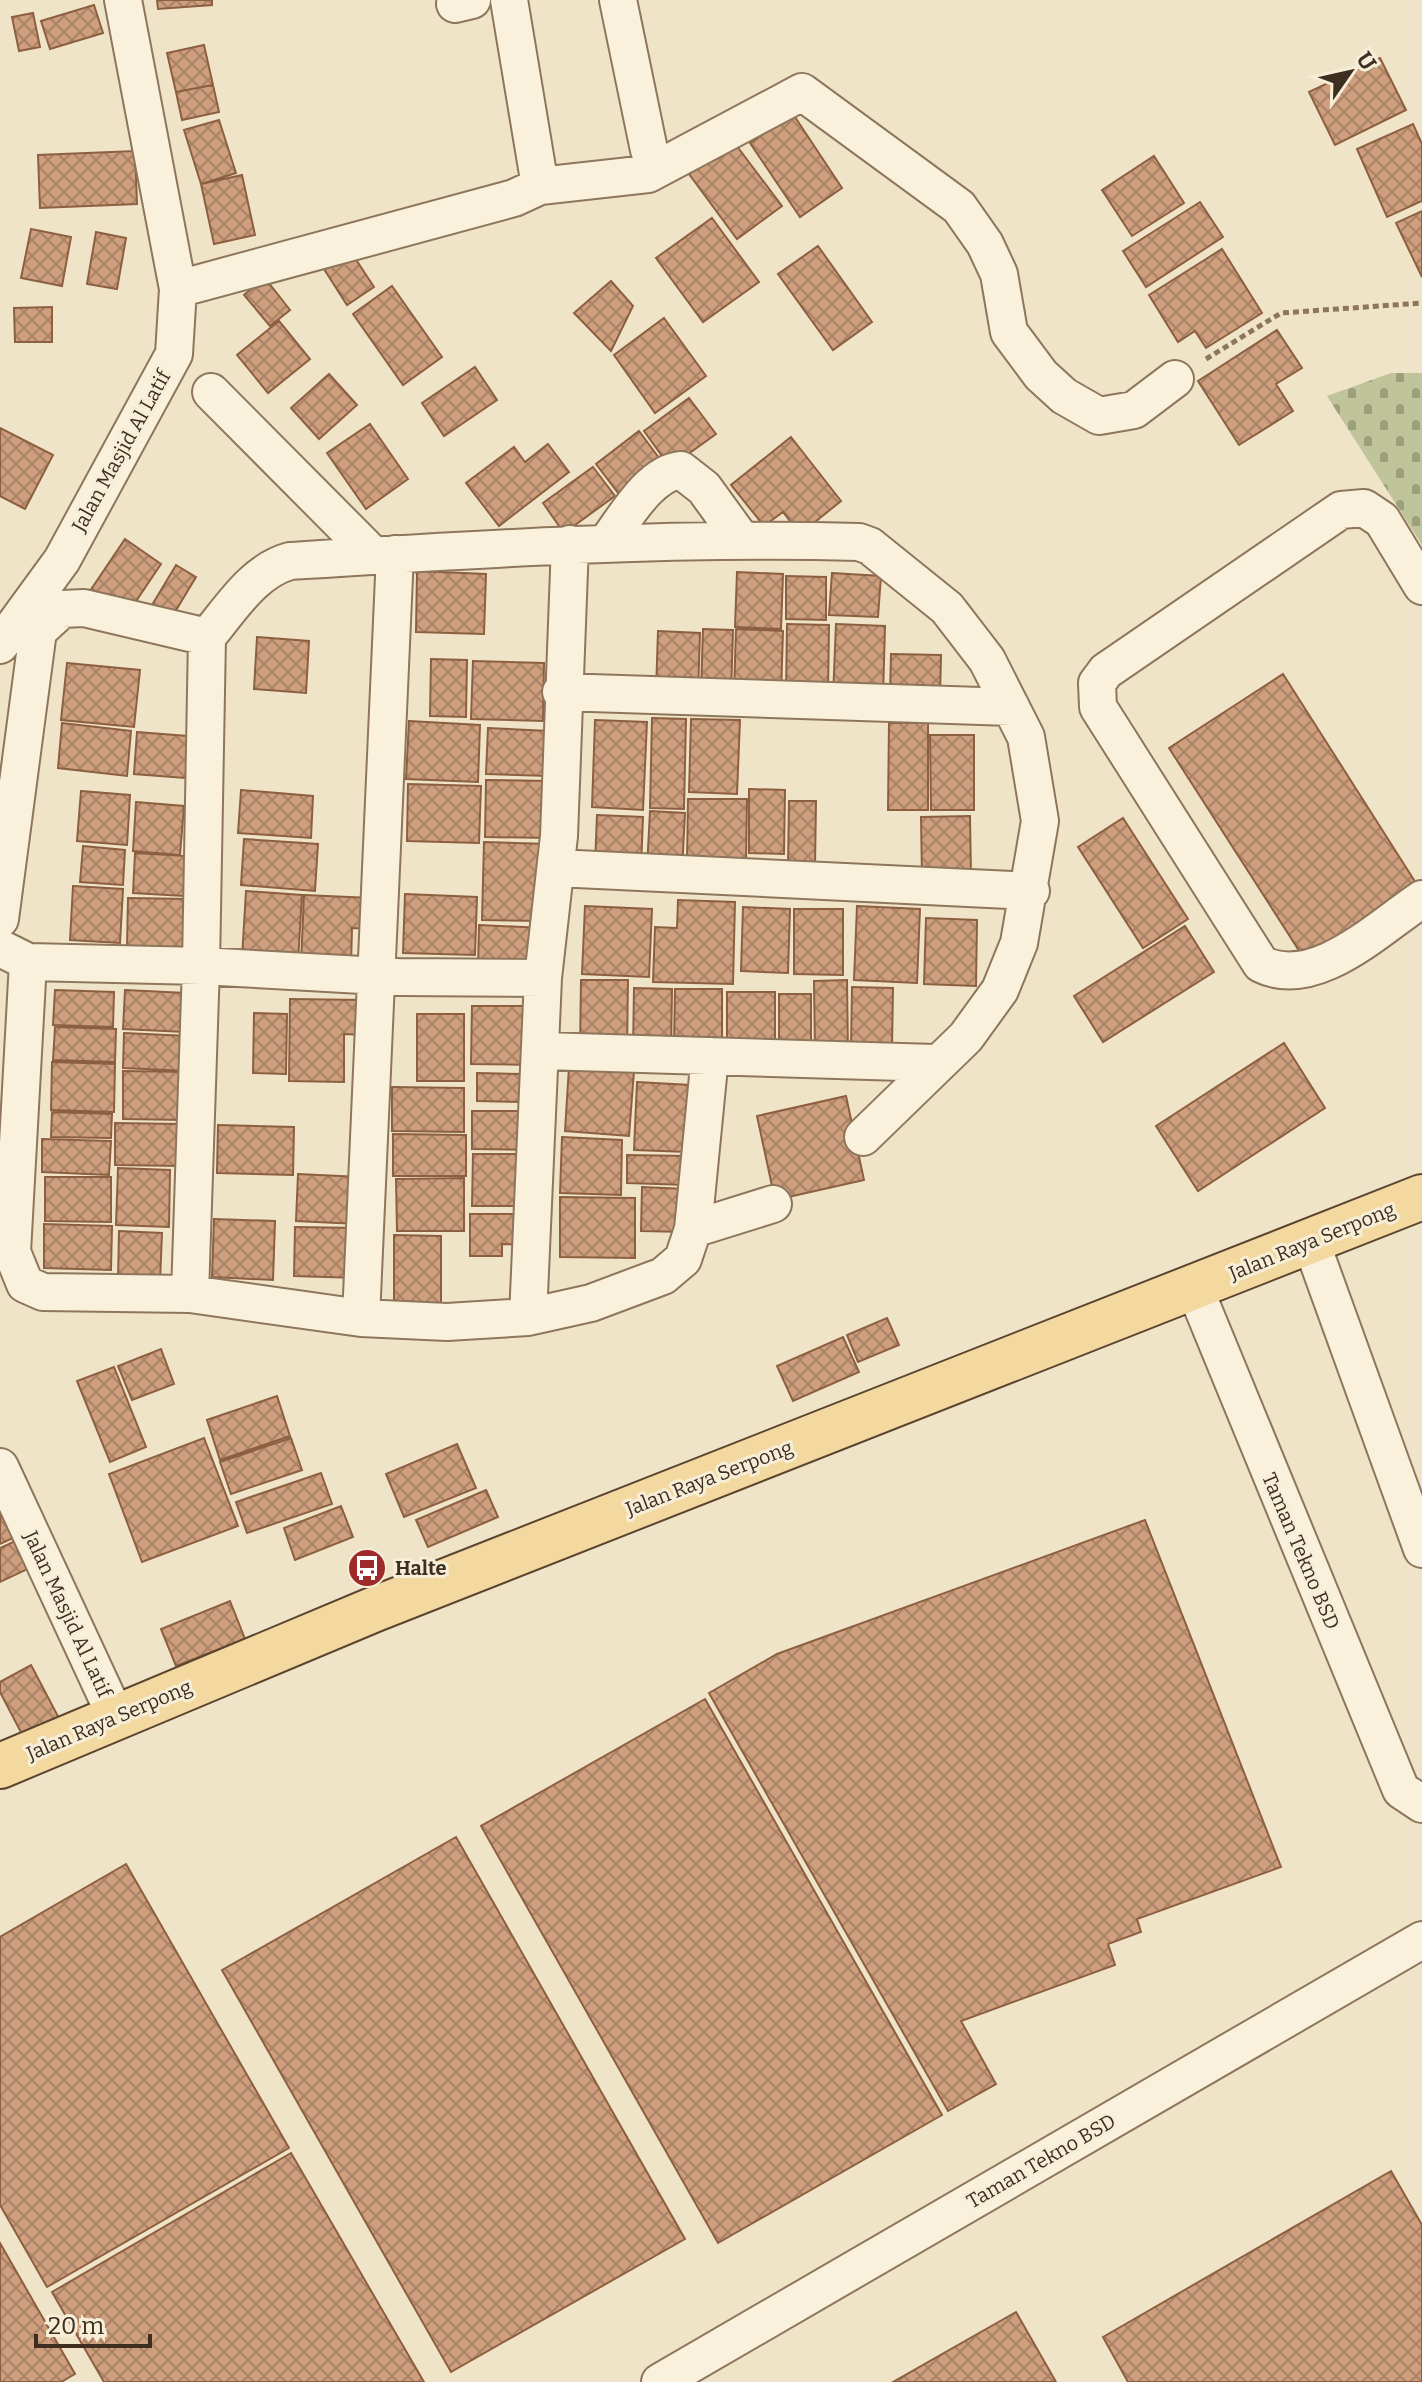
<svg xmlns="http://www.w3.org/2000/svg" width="1422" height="2382" font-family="Bitter,serif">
	<defs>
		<pattern id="cemetery-stones" width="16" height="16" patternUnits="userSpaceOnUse" patternTransform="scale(2)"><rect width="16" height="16" fill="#bfc49a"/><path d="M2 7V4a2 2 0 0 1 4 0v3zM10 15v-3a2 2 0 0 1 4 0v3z" fill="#9ca07d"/></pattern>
		<pattern id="building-cross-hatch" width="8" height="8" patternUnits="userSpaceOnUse" patternTransform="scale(2)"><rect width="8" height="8" fill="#cf9f7d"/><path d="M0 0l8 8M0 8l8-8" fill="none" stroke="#a98266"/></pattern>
	</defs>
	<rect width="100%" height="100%" fill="#f0e4c8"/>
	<path fill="url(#cemetery-stones)" d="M 1391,373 L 1422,373 L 1422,545 L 1327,396 Z"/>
	<path fill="url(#building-cross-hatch)" stroke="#8d5f41" stroke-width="2" d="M 157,0 L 212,0 L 212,5 L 158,9 Z
		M 94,5 L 103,33 L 50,49 L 41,21 Z
		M 33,13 L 40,47 L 19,51 L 12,17 Z
		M 204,45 L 213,85 L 176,92 L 167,53 Z
		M 1380,58 L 1406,110 L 1335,145 L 1309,92 Z
		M 213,85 L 219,112 L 182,120 L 176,92 Z
		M 793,114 L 842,188 L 800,217 L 750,143 Z
		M 219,120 L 236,173 L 201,184 L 184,130 Z
		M 1413,124 L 1422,144 L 1422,201 L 1387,217 L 1357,149 Z
		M 730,137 L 782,206 L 737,239 L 686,170 Z
		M 135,151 L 137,204 L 40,208 L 38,155 Z
		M 1154,156 L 1184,203 L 1132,236 L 1102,190 Z
		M 242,175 L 255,235 L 214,244 L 201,184 Z
		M 1200,202 L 1223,237 L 1146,287 L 1123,251 Z
		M 1422,211 L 1422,277 L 1396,223 Z
		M 712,218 L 759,282 L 703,322 L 656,258 Z
		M 31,229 L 71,237 L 62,286 L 21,278 Z
		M 96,232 L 126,238 L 117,289 L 87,284 Z
		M 818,246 L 872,322 L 833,350 L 778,274 Z
		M 1222,249 L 1262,313 L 1206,348 L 1195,331 L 1178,342 L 1149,295 Z
		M 351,252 L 374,287 L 347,305 L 324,269 Z
		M 265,278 L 290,310 L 270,326 L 244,295 Z
		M 611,281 L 633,306 L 611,351 L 574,313 Z
		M 392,286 L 442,357 L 403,385 L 353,314 Z
		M 52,307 L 52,342 L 15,342 L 14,308 Z
		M 664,318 L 706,376 L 655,413 L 614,355 Z
		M 279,321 L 310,359 L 268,393 L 237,355 Z
		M 1277,330 L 1302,368 L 1276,384 L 1293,411 L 1239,445 L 1198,381 Z
		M 475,367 L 497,400 L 444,436 L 422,403 Z
		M 329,374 L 357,405 L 319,439 L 291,408 Z
		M 689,398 L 716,434 L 670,467 L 644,431 Z
		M 370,424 L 408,479 L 366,509 L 327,453 Z
		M 0,428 L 53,455 L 25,509 L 0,496 Z
		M 639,431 L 668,470 L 625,502 L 596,464 Z
		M 791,437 L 841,501 L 800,534 L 783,512 L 764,526 L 731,485 Z
		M 548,444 L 569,472 L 499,526 L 466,483 L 514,447 L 525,462 Z
		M 593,467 L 615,496 L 564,533 L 543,503 Z
		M 125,539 L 161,564 L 126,616 L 90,591 Z
		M 176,565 L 196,577 L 169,622 L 149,610 Z
		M 417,571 L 486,574 L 484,634 L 416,632 Z
		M 737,572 L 783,574 L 781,629 L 735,627 Z
		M 832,573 L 881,576 L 878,617 L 829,615 Z
		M 786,576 L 826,577 L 826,620 L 786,619 Z
		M 787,624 L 829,625 L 828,694 L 786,693 Z
		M 836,624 L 885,626 L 883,698 L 833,697 Z
		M 703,629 L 733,630 L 731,694 L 701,693 Z
		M 736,629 L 783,631 L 781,695 L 734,693 Z
		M 658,631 L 700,633 L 698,693 L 656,691 Z
		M 257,637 L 309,641 L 306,693 L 254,689 Z
		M 891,654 L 941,655 L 940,696 L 890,695 Z
		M 431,659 L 467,660 L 466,717 L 430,716 Z
		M 473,661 L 544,663 L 543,721 L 471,719 Z
		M 67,663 L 140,670 L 134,727 L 61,720 Z
		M 1283,674 L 1421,891 L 1307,963 L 1169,748 Z
		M 652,718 L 686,719 L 684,809 L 650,808 Z
		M 691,719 L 740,720 L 737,794 L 689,792 Z
		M 595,720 L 647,722 L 643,810 L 592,807 Z
		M 409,721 L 480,725 L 478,782 L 406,779 Z
		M 62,723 L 131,731 L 127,776 L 58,768 Z
		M 889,723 L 928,723 L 928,810 L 888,810 Z
		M 488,728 L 549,731 L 548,776 L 486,774 Z
		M 137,732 L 200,737 L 198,779 L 134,774 Z
		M 930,735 L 974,735 L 974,810 L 931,810 Z
		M 486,780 L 550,781 L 550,838 L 485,837 Z
		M 408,784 L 481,786 L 479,843 L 407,841 Z
		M 749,789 L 785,790 L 784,854 L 749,853 Z
		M 241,790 L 313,796 L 311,838 L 238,833 Z
		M 81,791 L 130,795 L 127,845 L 77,841 Z
		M 688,799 L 747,799 L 746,864 L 687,863 Z
		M 789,801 L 816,801 L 815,865 L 788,865 Z
		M 136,802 L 184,806 L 180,855 L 133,851 Z
		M 650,811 L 685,813 L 682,871 L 647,869 Z
		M 597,815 L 643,817 L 641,867 L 595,864 Z
		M 970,816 L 971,876 L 922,877 L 921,817 Z
		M 1123,818 L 1188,919 L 1143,948 L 1078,847 Z
		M 244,839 L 318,844 L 315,891 L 241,885 Z
		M 484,842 L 547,844 L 545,921 L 482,920 Z
		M 83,846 L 125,850 L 123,885 L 80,882 Z
		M 135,853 L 185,856 L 184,896 L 133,893 Z
		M 73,886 L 123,889 L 120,943 L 70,940 Z
		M 246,891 L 302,895 L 298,962 L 242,958 Z
		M 405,894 L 477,897 L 475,955 L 403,953 Z
		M 304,895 L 371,898 L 369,929 L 352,928 L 351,966 L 301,964 Z
		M 128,898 L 190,899 L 190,949 L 127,948 Z
		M 678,900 L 735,902 L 733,984 L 653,982 L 655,927 L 677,928 Z
		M 585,906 L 652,909 L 649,977 L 582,974 Z
		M 857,906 L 920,909 L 917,983 L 854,980 Z
		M 743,907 L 790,909 L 788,973 L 741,971 Z
		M 794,909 L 843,909 L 843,975 L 794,974 Z
		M 926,918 L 977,920 L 976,986 L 924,984 Z
		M 479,925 L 543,928 L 542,972 L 478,969 Z
		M 1185,926 L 1214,972 L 1103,1042 L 1074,996 Z
		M 581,980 L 628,980 L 627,1052 L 580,1051 Z
		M 847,980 L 848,1053 L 815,1054 L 814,981 Z
		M 852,987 L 893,988 L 892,1047 L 851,1046 Z
		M 634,988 L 672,989 L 671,1053 L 633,1051 Z
		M 675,989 L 722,989 L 722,1048 L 674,1047 Z
		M 55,990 L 114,992 L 113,1027 L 53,1025 Z
		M 125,990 L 186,993 L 184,1032 L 123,1029 Z
		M 727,992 L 775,992 L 775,1054 L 727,1054 Z
		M 779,994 L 811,994 L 811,1053 L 779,1052 Z
		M 290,999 L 364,1000 L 364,1035 L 344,1034 L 344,1082 L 289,1081 Z
		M 472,1006 L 534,1006 L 534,1065 L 471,1064 Z
		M 254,1013 L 287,1014 L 286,1074 L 253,1073 Z
		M 417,1014 L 464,1014 L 464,1081 L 417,1081 Z
		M 55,1027 L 116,1029 L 115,1062 L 53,1060 Z
		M 124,1033 L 188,1036 L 187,1071 L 123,1068 Z
		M 1284,1043 L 1325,1108 L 1198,1191 L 1156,1126 Z
		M 52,1062 L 115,1064 L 114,1112 L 51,1110 Z
		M 569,1067 L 634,1071 L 629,1136 L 565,1131 Z
		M 123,1071 L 186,1072 L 185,1120 L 123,1119 Z
		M 477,1073 L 522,1074 L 521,1102 L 477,1101 Z
		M 637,1082 L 690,1085 L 688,1152 L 634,1150 Z
		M 392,1087 L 464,1088 L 464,1132 L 392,1131 Z
		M 846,1096 L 864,1180 L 775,1200 L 757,1116 Z
		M 472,1111 L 534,1111 L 533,1150 L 472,1149 Z
		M 52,1112 L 112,1114 L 111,1138 L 51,1137 Z
		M 115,1123 L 182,1124 L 182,1166 L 115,1165 Z
		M 218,1125 L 294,1127 L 293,1175 L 217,1173 Z
		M 393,1134 L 466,1135 L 466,1176 L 393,1176 Z
		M 562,1137 L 622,1140 L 621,1195 L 560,1193 Z
		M 42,1139 L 111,1141 L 109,1175 L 42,1172 Z
		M 473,1154 L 525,1154 L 525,1206 L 472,1206 Z
		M 627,1155 L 687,1156 L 687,1185 L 627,1183 Z
		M 118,1168 L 170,1170 L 169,1227 L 116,1225 Z
		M 298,1174 L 360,1177 L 358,1224 L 296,1221 Z
		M 45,1177 L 111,1177 L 111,1222 L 45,1221 Z
		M 464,1178 L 464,1231 L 397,1231 L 396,1179 Z
		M 642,1187 L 686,1189 L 686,1232 L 641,1231 Z
		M 560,1197 L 635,1198 L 635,1258 L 560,1257 Z
		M 470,1214 L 529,1214 L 529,1245 L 502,1244 L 502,1256 L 470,1256 Z
		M 214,1219 L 275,1221 L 273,1280 L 212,1277 Z
		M 44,1224 L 112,1226 L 111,1270 L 44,1268 Z
		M 295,1227 L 358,1228 L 357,1278 L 294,1276 Z
		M 119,1231 L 162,1233 L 160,1282 L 118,1281 Z
		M 394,1235 L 441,1236 L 441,1305 L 394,1304 Z
		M 887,1318 L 899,1345 L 858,1362 L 847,1335 Z
		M 843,1337 L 859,1372 L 793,1401 L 777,1366 Z
		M 161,1349 L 174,1384 L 132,1400 L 118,1366 Z
		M 114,1367 L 146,1447 L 110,1462 L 77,1381 Z
		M 277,1396 L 290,1436 L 220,1460 L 207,1420 Z
		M 204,1438 L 238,1526 L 142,1562 L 109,1474 Z
		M 291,1438 L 302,1470 L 231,1494 L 220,1462 Z
		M 457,1444 L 476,1488 L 404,1517 L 386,1474 Z
		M 321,1473 L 332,1504 L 247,1533 L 236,1502 Z
		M 486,1490 L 498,1517 L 428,1547 L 416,1520 Z
		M 341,1506 L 353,1537 L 295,1560 L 284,1528 Z
		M 0,1511 L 13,1538 L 0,1544 Z
		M 1145,1520 L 1281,1867 L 1137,1919 L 1141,1932 L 1108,1944 L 1115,1965 L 961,2021 L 996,2084 L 948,2111 L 709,1693 L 777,1654 Z
		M 24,1537 L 36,1565 L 0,1582 L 0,1548 Z
		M 230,1601 L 245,1639 L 176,1666 L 161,1629 Z
		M 31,1665 L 61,1722 L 25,1740 L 0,1692 L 0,1682 Z
		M 705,1699 L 942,2115 L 718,2243 L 481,1826 Z
		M 456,1837 L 685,2239 L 451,2372 L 222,1970 Z
		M 126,1864 L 289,2148 L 47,2287 L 0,2205 L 0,1937 Z
		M 291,2153 L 424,2382 L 104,2382 L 52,2292 Z
		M 1391,2171 L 1422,2225 L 1422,2382 L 1128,2382 L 1103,2337 Z
		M 0,2243 L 75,2374 L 61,2382 L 0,2382 Z
		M 1016,2312 L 1056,2382 L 893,2382 Z"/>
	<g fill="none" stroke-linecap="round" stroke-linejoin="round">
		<g stroke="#8d765c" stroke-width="40">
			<path id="minor" d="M 509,0 L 540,186
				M 618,0 L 649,150
				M 455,4 L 472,0
				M 178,289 L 514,198 L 540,186 L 648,174 L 802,92 L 959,207 L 985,244 L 999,274 L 1009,332 L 1041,375 L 1064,396 L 1099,416 L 1134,410 L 1175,379
				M 211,392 L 374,556
				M 606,543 C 624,520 649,473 681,470 L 704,488 L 741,539
				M 1422,586 L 1382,520 L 1364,508 L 1341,510 L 1106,671 L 1097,683 L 1098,707 L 1261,964 C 1315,991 1378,928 1422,899
				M 0,645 L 62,560 L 174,354 L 178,289 L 123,0
				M 561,692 L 1011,707
				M 556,868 L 1031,891
				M 0,919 L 38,631 L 62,609 L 84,608 L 207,637 C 230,610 253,571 290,561 C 480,549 669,537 859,542 L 870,546 L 947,608 L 987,660 L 1026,737 L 1040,821 L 1019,943 L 1000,990 L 966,1037 L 863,1137
				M 0,948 L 28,962 L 201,966 L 398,977 L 543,978
				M 28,962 L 12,1252 L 25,1284 L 43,1292 L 190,1294 L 361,1318 L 447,1322 L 528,1317 L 591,1303 L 663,1276 L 683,1259 L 693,1229 L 710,1056
				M 543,1051 L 935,1063
				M 693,1229 L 773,1204
				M 1311,1242 L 1422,1549
				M 1194,1287 L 1401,1790 L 1422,1804
				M 190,1294 L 201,966 L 207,637
				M 528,1317 L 543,978 L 559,836 L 570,544
				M 361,1318 L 395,554
				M 0,1467 L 116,1717
				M 660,2382 L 1422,1940"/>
		</g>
		<g stroke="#5b4430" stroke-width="48">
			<path id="major" d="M 0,1766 L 375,1609 L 1422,1197"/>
		</g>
		<path stroke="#8d765c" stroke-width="5" stroke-dasharray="6 4" stroke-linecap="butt" d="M 1206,359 L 1281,313 L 1422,303"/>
		<use href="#minor" stroke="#faf1dc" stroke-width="36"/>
		<use href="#major" stroke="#f3d9a0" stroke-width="44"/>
	</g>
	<defs>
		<g id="bus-disc" transform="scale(2)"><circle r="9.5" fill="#9e2a2b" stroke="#f7eed8"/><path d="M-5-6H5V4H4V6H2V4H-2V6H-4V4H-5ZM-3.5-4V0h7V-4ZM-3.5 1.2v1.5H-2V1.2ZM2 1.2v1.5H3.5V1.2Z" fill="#fff"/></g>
	</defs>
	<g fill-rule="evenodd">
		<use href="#bus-disc" x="367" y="1568"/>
	</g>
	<g text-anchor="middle" stroke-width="6" stroke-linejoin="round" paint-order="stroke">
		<g font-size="20" fill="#3d2e20" stroke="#f7eed8">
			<text transform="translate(121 451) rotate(-61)" y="7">Jalan Masjid Al Latif</text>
			<text transform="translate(1312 1241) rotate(-22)" y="7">Jalan Raya Serpong</text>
			<text transform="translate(709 1478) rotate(-21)" y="7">Jalan Raya Serpong</text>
			<text transform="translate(1301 1551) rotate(67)" y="7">Taman Tekno BSD</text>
			<text transform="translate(68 1614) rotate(65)" y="7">Jalan Masjid Al Latif</text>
			<text transform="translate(109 1720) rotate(-23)" y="7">Jalan Raya Serpong</text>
			<text transform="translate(1041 2161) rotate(-30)" y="7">Taman Tekno BSD</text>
		</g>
		<g font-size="20" font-weight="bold" fill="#3d2e20" stroke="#f7eed8" text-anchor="start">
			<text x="395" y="1575">Halte</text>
		</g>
	</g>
	<g transform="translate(1350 72) rotate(56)" stroke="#f7eed8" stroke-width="6" paint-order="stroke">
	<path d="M0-6L14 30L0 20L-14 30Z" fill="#3d2e20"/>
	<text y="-12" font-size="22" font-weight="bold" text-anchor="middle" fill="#3d2e20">U</text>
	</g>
	<path d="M36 2334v12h114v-12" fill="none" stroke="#3d2e20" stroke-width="4"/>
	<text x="48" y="2334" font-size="24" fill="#3d2e20" stroke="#f7eed8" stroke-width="6" paint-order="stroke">20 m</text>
</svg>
